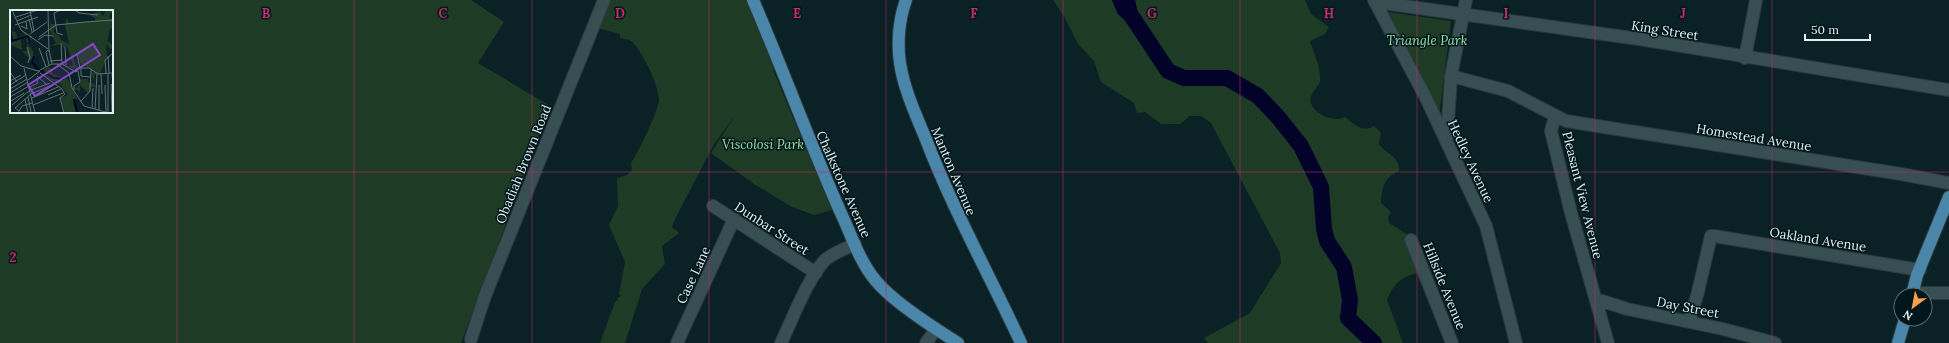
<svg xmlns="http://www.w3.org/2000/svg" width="1949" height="343" font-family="Lora,serif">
	<rect width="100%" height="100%" fill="#0a2125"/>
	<path fill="#1e3c25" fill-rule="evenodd" d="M 0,0 L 471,0 L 504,22 L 478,63 L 550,106 L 461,343 L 0,343 ZM 11,11 L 112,11 L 112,112 L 11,112 Z
		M 603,0 L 755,0 L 776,66 L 773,70 L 832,210 L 814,215 L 792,207 L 754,184 L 711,153 L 736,114 L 713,146 L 675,219 L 672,227 L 679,233 L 662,246 L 665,264 L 642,289 L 625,343 L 600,343 L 615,302 L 618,300 L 617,298 L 621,296 L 619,294 L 625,262 L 609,225 L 618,206 L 617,178 L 627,175 L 632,170 L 631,163 C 638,153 659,110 659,99 C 658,84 642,50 631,41 C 628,39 624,39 620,38 L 620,34 L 593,27 Z
		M 1053,0 L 1112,0 L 1118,14 L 1152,45 L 1140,24 L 1135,0 L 1305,0 L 1311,14 L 1329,27 L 1325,34 L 1310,41 C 1314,53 1321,68 1320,81 C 1318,89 1308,94 1311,103 C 1314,114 1334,123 1345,117 C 1354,124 1362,133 1374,126 L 1381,133 L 1379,144 C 1385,154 1401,157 1399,171 C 1384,177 1382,188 1381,203 L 1391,212 L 1388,217 L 1389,223 L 1408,235 L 1422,271 C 1402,278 1396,279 1387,300 L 1403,343 L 1208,343 L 1204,338 L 1250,313 L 1281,263 L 1280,253 L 1211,123 L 1201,116 L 1190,116 L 1180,124 L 1161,124 L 1145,112 L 1137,113 L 1134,103 L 1101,82 L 1094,61 L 1078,44 L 1064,16 Z
		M 1388,12 L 1451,21 L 1439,116 Z"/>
	<path fill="#030329" d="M 1112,0 L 1135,0 L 1140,24 L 1153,47 L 1118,14 Z"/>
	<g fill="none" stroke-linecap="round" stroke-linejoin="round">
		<path stroke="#030329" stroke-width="16" d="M 1121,0 L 1168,71 L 1184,78 L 1227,78 L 1258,96 L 1278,117 L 1301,146 L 1321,187 L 1324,229 L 1327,241 L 1344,267 L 1350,300 L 1348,318 L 1374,343"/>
		<g stroke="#2d383c" stroke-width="14">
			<path id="minor" d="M 1374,0 L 1426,98 L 1486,226 L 1516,343
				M 1376,2 L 1639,39 L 1949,90
				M 1745,58 L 1756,0
				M 1451,76 L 1508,91 L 1566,121 L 1901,174 L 1949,183
				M 1555,116 L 1551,131 L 1571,213 L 1608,343
				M 1447,137 L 1451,76 L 1466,0
				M 713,206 L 816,273
				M 1411,240 L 1452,343
				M 1912,293 L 1949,293
				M 1596,299 L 1627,309 L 1723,329 L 1775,343
				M 1689,321 L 1698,292 L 1711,236 L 1714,236 L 1920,270
				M 471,339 L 485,296 L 604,0
				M 677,343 L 734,219
				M 781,343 C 791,322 809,276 825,260 C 833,253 845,249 855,244
				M 926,343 L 936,329"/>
		</g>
		<g stroke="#2d383c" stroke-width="14">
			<path id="major" d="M 753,0 C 783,70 809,141 840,211 C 851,234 859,261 876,281 C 893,302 934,328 958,343
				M 906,0 C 899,19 897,43 900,63 C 904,89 915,113 925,137 C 952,208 989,274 1021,343
				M 1912,295 L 1917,275 L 1949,197
				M 1898,343 L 1905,319"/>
		</g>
		<use href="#minor" stroke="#374e53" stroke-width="12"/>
		<use href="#major" stroke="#4a85aa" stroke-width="12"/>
	</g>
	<path fill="none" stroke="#c52e6a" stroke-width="1" stroke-opacity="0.55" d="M 177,0 L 177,343M 354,0 L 354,343M 532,0 L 532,343M 709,0 L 709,343M 886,0 L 886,343M 1063,0 L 1063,343M 1240,0 L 1240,343M 1417,0 L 1417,343M 1595,0 L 1595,343M 1772,0 L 1772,343M 0,172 L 1949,172"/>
	<g text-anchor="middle" stroke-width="3" stroke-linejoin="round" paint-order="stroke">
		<g font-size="13" fill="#e3f0f3" stroke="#02171b">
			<text transform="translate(1665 30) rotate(9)" y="5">King Street</text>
			<text transform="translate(1754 137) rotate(9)" y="5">Homestead Avenue</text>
			<text transform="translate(1471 161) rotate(65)" y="5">Hedley Avenue</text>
			<text transform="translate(523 164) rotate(-68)" y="5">Obadiah Brown Road</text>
			<text transform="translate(954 171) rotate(67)" y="5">Manton Avenue</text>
			<text transform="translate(844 184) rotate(66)" y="5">Chalkstone Avenue</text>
			<text transform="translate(1583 195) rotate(76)" y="5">Pleasant View Avenue</text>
			<text transform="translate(772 228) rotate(33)" y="5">Dunbar Street</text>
			<text transform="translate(1818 239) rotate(9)" y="5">Oakland Avenue</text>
			<text transform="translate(693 275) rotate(-65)" y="5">Case Lane</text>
			<text transform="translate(1445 286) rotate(68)" y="5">Hillside Avenue</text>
			<text transform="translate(1688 307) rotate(11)" y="5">Day Street</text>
		</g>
		<g font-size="13" font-style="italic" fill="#99e2a9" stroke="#02171b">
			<text x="1427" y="45">Triangle Park</text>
			<text x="763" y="149">Viscolosi Park</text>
		</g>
	</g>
	<g transform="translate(10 10)">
		<rect width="103" height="103" fill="#0a2125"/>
		<path d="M 96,0 L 103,0 L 99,7 L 103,10 L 103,18 L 100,19 L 97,32 L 99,31 L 103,36 L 101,39 L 103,39 L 100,39 L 96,34 L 97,47 L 90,64 L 85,64 L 83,72 L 86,77 L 81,77 L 78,83 L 70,75 L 70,82 L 65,79 L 70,74 L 70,69 L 78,69 L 78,72 L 83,73 L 82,63 L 85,62 L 70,53 L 67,41 L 63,46 L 66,56 L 70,57 L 68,61 L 58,56 L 63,55 L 57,36 L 53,38 L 51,32 L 50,35 L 41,36 L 46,33 L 40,21 L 40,10 L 41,14 L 46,14 L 43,22 L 49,26 L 51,30 L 59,34 L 55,15 L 57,7 L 59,13 L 85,11 L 85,8 L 79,5 L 90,1 L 93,6 ZM 0,21 L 6,22 L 7,28 L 15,25 L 12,21 L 22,26 L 21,34 L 20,31 L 17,33 L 23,41 L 24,53 L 30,60 L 12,41 L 18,41 L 16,27 L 11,30 L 12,40 L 1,35 ZM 38,57 L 43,59 L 42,64 L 58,69 L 67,89 L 65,89 L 65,96 L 61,90 L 68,103 L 55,103 L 51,88 L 58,85 L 50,74 L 40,69 L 32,61 Z" fill="#1e3c25"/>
		<path fill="none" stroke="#030329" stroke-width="2" d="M 0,18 L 2,31 L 18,26 L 20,32M 24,46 L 22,52 L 27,58 L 44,68 L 54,69M 64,89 L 67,103"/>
		<path fill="none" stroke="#617477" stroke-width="1" d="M 2,0 L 11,20 L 38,39M 20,0 L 24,21M 38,0 L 39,42M 51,0 L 44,3 L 47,23 L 53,25M 65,0 L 69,3 L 88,5M 6,7 L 28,0M 19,9 L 22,22M 7,11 L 21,5M 76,12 L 103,10M 5,15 L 28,7M 11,16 L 17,19 L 16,12M 20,24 L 37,12M 29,27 L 46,15 L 76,12M 28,30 L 35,25 L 43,26M 51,33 L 52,54M 17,37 L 20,47 L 18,53M 55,37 L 56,55M 29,38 L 36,57M 38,40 L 36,42 L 39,55M 39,40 L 42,54M 67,44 L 70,58M 0,46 L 11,56 L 28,61 L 42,54 L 52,54 L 66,62 L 70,58 L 79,58 L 88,64 L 103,63M 98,46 L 99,63M 40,51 L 52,50M 47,54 L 59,63 L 62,78 L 74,96 L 99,103M 14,58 L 25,103M 71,58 L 71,66 L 80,67M 0,62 L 7,72M 30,63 L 52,79 L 55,85M 96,63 L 95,50 L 103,43M 91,64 L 92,84M 98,64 L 98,103M 27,66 L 36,74M 18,70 L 30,61M 0,71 L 11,65M 101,74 L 102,103M 0,75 L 16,65M 95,75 L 96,102M 101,75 L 103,74 L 102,64M 20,77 L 28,73 L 27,70M 0,79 L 17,69M 21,80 L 40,73M 64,80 L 64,76 L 70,72 L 68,61M 80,81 L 81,60M 0,83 L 18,72M 38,85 L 51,79M 0,87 L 19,76M 18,87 L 21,102M 22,88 L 48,77M 15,89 L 18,103M 1,91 L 14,83M 71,91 L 80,81M 2,95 L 20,80M 23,95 L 53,83M 82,98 L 83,78M 85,99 L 87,64M 89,100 L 89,75M 9,101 L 5,98 L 21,84 L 44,74M 8,103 L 12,96 L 22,93M 54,103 L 50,88 L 54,85"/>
		<path fill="#8b49c7" fill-opacity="0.15" stroke="#8b49c7" stroke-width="2" d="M 83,34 L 90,45 L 25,86 L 18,75 Z"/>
		<rect width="103" height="103" fill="none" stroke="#e3f0f3" stroke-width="2"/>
	</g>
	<g font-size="13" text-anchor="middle" font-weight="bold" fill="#c52e6a" stroke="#02171b" stroke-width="3" stroke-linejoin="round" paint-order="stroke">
		<text x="266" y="18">B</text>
		<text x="443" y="18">C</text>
		<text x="620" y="18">D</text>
		<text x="797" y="18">E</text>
		<text x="974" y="18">F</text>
		<text x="1152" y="18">G</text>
		<text x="1329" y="18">H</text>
		<text x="1506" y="18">I</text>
		<text x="1683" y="18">J</text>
		<text x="13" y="262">2</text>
	</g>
	<g transform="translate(1913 307) rotate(212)"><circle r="19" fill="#02171b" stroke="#5c6e71"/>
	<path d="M0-3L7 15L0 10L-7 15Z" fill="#fa9f4e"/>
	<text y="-6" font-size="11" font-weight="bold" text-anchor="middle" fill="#e3f0f3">N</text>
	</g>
	<path d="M1805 34v6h65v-6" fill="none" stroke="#e3f0f3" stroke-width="2"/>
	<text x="1811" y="34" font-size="12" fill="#e3f0f3" stroke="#02171b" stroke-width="3" paint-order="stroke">50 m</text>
</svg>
